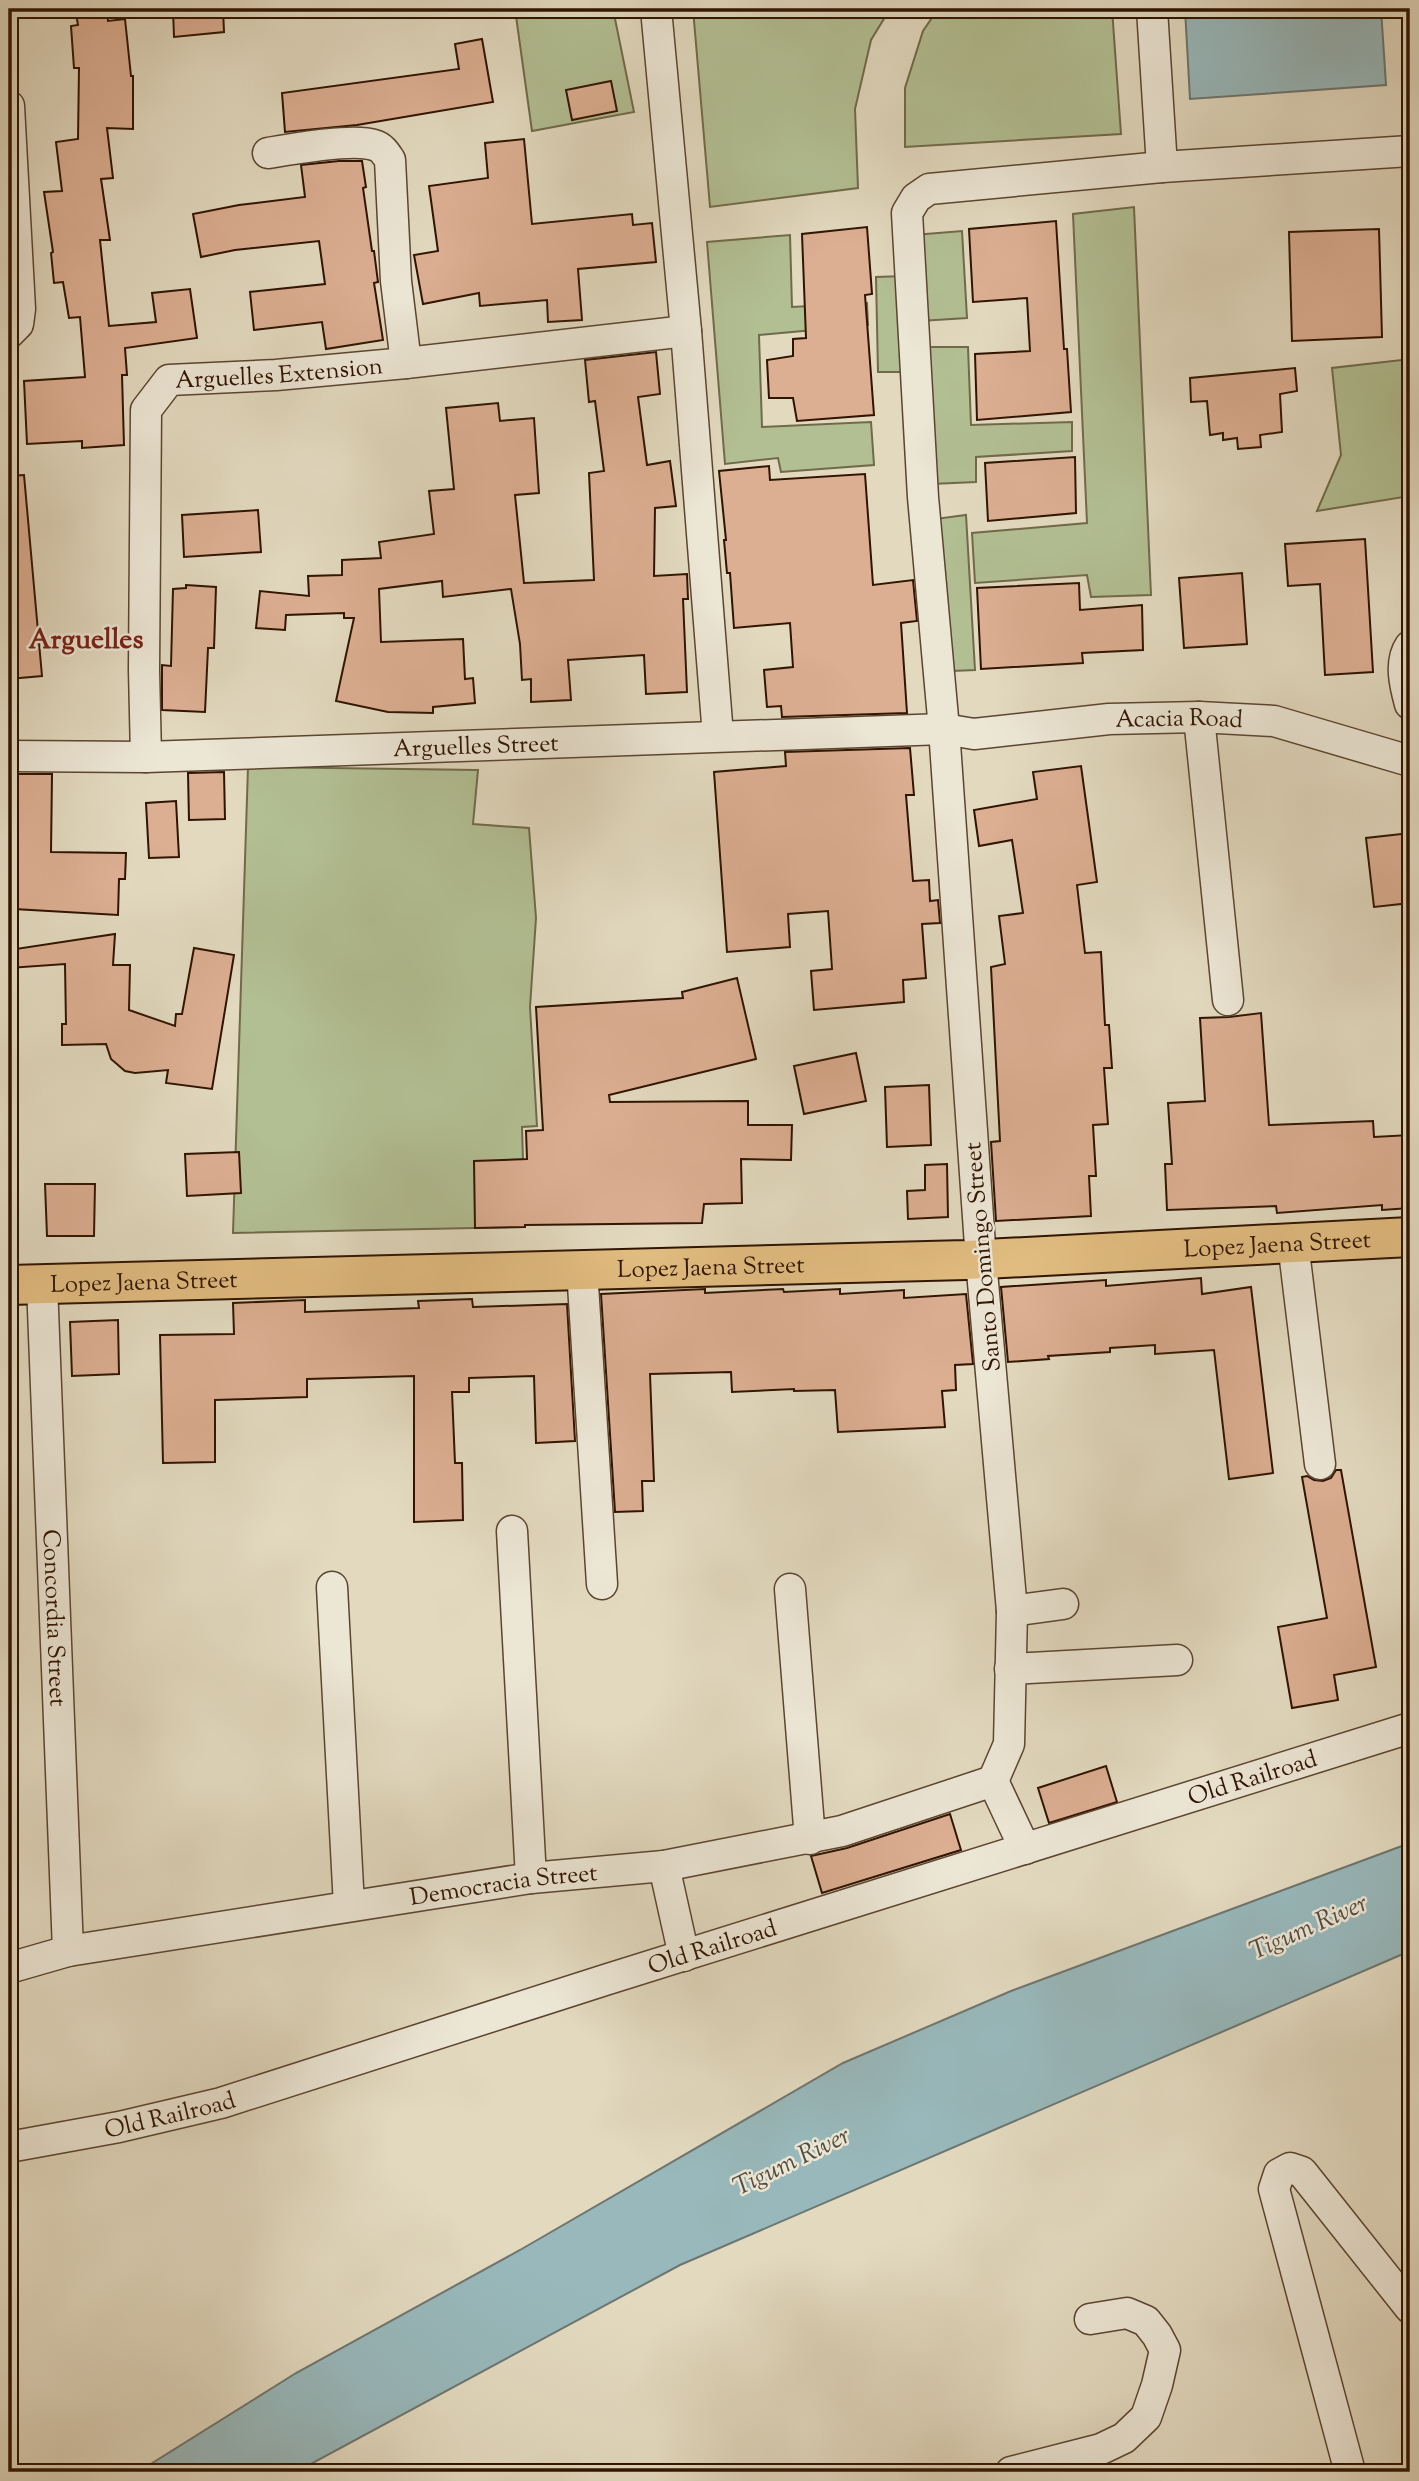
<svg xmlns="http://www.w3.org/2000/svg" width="1419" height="2481" font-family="'Sorts Mill Goudy',serif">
	<rect width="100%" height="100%" fill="#e2d9bf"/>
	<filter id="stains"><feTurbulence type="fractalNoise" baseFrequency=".00286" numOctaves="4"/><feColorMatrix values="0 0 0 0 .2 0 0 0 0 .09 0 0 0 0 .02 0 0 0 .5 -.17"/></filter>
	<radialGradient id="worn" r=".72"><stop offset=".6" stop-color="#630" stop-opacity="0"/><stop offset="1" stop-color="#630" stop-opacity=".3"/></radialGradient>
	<path fill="#b2bf93" stroke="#716a4a" stroke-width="2" d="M 515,9 L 613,9 L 634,112 L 532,131 Z
		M 693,9 L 890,9 L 871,40 L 855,109 L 858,188 L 710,207 Z
		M 938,9 L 1112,9 L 1121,134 L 905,147 L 905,88 L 923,31 Z
		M 1134,207 L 1151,595 L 1091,597 L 1087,575 L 975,583 L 972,533 L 1087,523 L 1073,214 Z
		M 962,231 L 967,318 L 920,321 L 914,235 Z
		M 790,235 L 792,307 L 867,303 L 868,325 L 759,335 L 762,427 L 871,422 L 874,465 L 781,472 L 778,458 L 725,464 L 707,242 Z
		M 904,276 L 908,372 L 878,372 L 876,277 Z
		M 925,347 L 968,347 L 971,425 L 1072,422 L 1072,451 L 976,457 L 976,482 L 931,484 Z
		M 1410,359 L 1410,496 L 1317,511 L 1341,455 L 1332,368 Z
		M 966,515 L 975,670 L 952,671 L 935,519 Z
		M 248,767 L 478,770 L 473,824 L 529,828 L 536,918 L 530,1007 L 537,1126 L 522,1127 L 525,1227 L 233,1233 Z"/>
	<path fill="#98b8bb" stroke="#6e7670" stroke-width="2" d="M 1185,9 L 1381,9 L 1386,85 L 1190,99 Z
		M 1410,1843 L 1410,1951 L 680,2265 L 296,2472 L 138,2472 L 296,2373 L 520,2250 L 843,2063 L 1011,1991 Z"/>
	<path fill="#dcae92" stroke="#301400" stroke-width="2" d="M 75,9 L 107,9 L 108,21 L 125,19 L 131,76 L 133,76 L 133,129 L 107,128 L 113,178 L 101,179 L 110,240 L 100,240 L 109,326 L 156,322 L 152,293 L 190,289 L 197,338 L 125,348 L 127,375 L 122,375 L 124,445 L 82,448 L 82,441 L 27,444 L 24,381 L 85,377 L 80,317 L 69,318 L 63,282 L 54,283 L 51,253 L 53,252 L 44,192 L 62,191 L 56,142 L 78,139 L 79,68 L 74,68 L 71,26 L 78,25 Z
		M 173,9 L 223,9 L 224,32 L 174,37 Z
		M 482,39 L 493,102 L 357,125 L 285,132 L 282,93 L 459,69 L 455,44 Z
		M 611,81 L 617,111 L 572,120 L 566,90 Z
		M 524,139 L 532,224 L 632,214 L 633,225 L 652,223 L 656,262 L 578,269 L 582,320 L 548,322 L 547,300 L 480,306 L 479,293 L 423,304 L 414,255 L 438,251 L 429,186 L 488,178 L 485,143 Z
		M 339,161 L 362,161 L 366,187 L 363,188 L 372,251 L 374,251 L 378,282 L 374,283 L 383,340 L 326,349 L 322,322 L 254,330 L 250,292 L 325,284 L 319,241 L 235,250 L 201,257 L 193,214 L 239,205 L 305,197 L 301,165 Z
		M 1056,221 L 1064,349 L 1067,349 L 1071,412 L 977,420 L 975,354 L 1030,351 L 1027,298 L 973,302 L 969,229 Z
		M 867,227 L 872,294 L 865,295 L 874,415 L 797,421 L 793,398 L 769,398 L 767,360 L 793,356 L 793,339 L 806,338 L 802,234 Z
		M 1379,229 L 1382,337 L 1292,341 L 1289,232 Z
		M 656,352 L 660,394 L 638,397 L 647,465 L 670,461 L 676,506 L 655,508 L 654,576 L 687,574 L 688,599 L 683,599 L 687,692 L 646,694 L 644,655 L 568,660 L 571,700 L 531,702 L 531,679 L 522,680 L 520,644 L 511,589 L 443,597 L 442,581 L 379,589 L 381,642 L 463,639 L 465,679 L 473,678 L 475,703 L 433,707 L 433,713 L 388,712 L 336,701 L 354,618 L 344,618 L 344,613 L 286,615 L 285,630 L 256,628 L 260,591 L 309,596 L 308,576 L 342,575 L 342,560 L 381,558 L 379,542 L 434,534 L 429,491 L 454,489 L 446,408 L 498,403 L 500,421 L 534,418 L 539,493 L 515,495 L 524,583 L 594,580 L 589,473 L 604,471 L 595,401 L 589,402 L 585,360 Z
		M 1295,368 L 1297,391 L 1280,394 L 1282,432 L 1260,435 L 1261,447 L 1238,449 L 1237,438 L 1223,440 L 1223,433 L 1210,435 L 1207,401 L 1191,402 L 1190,378 Z
		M 1075,457 L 1076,513 L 988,521 L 985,463 Z
		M 769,466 L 770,480 L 865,474 L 873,585 L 913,580 L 917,621 L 901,623 L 907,713 L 782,717 L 781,706 L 767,707 L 764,670 L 793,667 L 790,623 L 734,628 L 730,573 L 727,573 L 724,540 L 726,540 L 719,471 Z
		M 24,475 L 42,676 L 9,679 L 9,476 Z
		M 258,510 L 261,552 L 184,557 L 182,515 Z
		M 1365,539 L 1373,672 L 1325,675 L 1320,584 L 1288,586 L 1285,544 Z
		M 1242,573 L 1247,644 L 1184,648 L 1179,578 Z
		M 1079,583 L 1080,610 L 1142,605 L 1143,650 L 1082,653 L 1083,663 L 981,669 L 977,588 Z
		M 186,585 L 216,587 L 214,648 L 208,648 L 205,712 L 162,710 L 162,665 L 171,666 L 173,589 L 186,588 Z
		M 910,748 L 914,795 L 906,795 L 913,881 L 929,880 L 930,901 L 938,900 L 940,923 L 922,924 L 926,978 L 903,980 L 904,1002 L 814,1010 L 811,971 L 832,969 L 828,911 L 788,914 L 790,947 L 727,952 L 714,772 L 786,766 L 785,752 Z
		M 1081,766 L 1097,882 L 1077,885 L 1085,953 L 1101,952 L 1105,1025 L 1109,1025 L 1112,1068 L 1104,1068 L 1108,1124 L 1093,1125 L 1096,1176 L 1089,1176 L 1091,1216 L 996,1221 L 991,1142 L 1000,1141 L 991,967 L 1005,964 L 999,916 L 1023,913 L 1012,840 L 979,846 L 974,810 L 1037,799 L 1033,772 Z
		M 224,772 L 225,819 L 189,820 L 188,773 Z
		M 14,774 L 52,774 L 51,852 L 126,853 L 125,879 L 119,879 L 118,915 L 14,909 Z
		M 176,801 L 179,857 L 149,858 L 146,803 Z
		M 1410,833 L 1410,903 L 1374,907 L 1366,838 Z
		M 115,934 L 113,965 L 130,965 L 129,1010 L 175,1026 L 176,1014 L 182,1014 L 194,948 L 234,955 L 212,1089 L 166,1083 L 168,1070 L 135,1073 L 125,1071 L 111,1059 L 106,1044 L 62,1045 L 62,1024 L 66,1024 L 65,964 L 9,968 L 9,950 Z
		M 737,978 L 756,1059 L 609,1095 L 610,1102 L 748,1101 L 748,1125 L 792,1125 L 791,1160 L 741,1159 L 742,1203 L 704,1204 L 702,1223 L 525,1225 L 525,1227 L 475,1228 L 474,1161 L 527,1159 L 526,1131 L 543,1130 L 536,1007 L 683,998 L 682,992 Z
		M 1261,1013 L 1269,1125 L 1373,1121 L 1374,1137 L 1410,1135 L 1410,1208 L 1382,1210 L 1382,1205 L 1277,1213 L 1276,1206 L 1167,1210 L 1165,1164 L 1172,1164 L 1168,1103 L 1205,1101 L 1200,1018 L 1229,1017 Z
		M 856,1053 L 866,1101 L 804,1114 L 794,1066 Z
		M 929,1085 L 931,1145 L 887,1147 L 885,1087 Z
		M 239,1152 L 241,1193 L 187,1196 L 185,1154 Z
		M 947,1164 L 948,1217 L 908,1219 L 907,1191 L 925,1190 L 925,1165 Z
		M 45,1184 L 95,1184 L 94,1236 L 47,1236 Z
		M 1201,1278 L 1202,1294 L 1251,1287 L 1273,1473 L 1229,1479 L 1214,1350 L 1155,1354 L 1155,1345 L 1110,1348 L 1110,1352 L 1048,1356 L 1049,1359 L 1008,1362 L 1001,1287 L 1106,1280 L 1106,1286 Z
		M 705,1289 L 705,1293 L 783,1289 L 784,1292 L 840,1289 L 840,1294 L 904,1290 L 904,1298 L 966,1294 L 973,1364 L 955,1365 L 956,1390 L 942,1391 L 945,1427 L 838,1432 L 835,1390 L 794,1391 L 794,1389 L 732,1392 L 731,1372 L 650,1374 L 654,1481 L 642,1481 L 643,1511 L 615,1512 L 601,1294 Z
		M 472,1299 L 473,1307 L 567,1304 L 575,1441 L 536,1443 L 534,1376 L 469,1378 L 469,1392 L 452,1392 L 455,1463 L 462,1463 L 463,1520 L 414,1522 L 414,1376 L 307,1379 L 307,1397 L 215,1400 L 215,1462 L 163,1463 L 160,1335 L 234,1334 L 233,1303 L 305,1300 L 305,1312 L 419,1308 L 418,1301 Z
		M 118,1320 L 119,1374 L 72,1376 L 70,1322 Z
		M 1336,1470 L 1341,1470 L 1376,1667 L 1334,1675 L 1338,1700 L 1292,1708 L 1278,1627 L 1327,1618 L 1302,1477 L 1307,1476 L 1314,1480 L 1323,1481 L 1331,1478 Z
		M 1106,1766 L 1117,1802 L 1049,1823 L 1038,1788 Z
		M 950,1814 L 961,1850 L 822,1893 L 811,1856 L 847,1848 Z"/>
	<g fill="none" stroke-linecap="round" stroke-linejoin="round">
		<g stroke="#5c4530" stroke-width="33">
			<g id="minor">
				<path d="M 656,9 L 686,331 L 718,736"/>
				<path d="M 1152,9 L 1162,167"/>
				<path d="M 9,106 L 20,309 L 18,324 L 9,333"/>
				<path d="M 268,153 C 292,149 353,138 374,145 C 382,147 386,154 390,160 L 396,281 L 406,363"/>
				<path d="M 1410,646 C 1399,662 1405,686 1410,704"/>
				<path d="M 1199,717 L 1228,1000"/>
				<path id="s1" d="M 9,756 L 146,757 L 944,729 L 974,734 L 1109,719 L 1199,717 L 1274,721 L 1410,761"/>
				<path id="s2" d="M 146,757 L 144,670 L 146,410 L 169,380 L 276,375 L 406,363 L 686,331"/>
				<path d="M 1293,1243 L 1320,1464"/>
				<path d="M 582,1269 L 602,1584"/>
				<path id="s3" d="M 42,1284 L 68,1951"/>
				<path d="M 512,1531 L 531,1878"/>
				<path d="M 332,1587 L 349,1906"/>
				<path d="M 790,1589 L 810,1839"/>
				<path d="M 1012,1611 L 1063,1604"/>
				<path d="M 1010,1669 L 1177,1660"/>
				<path d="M 993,1781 L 1009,1744 L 1012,1611 L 981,1260 L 944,729 L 923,497 L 907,213 L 916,198 L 929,189 L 1162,167 L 1410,151"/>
				<path d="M 993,1781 L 1025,1849"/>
				<path d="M 664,1866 L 684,1956"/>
				<path id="s4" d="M 9,1968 L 68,1951 L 531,1878 L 664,1866 L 842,1831 L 993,1781"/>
				<path id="s5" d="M 9,2147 L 119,2127 L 221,2103 L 605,1980 L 1410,1728"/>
				<path d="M 1011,2472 L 1101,2449 L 1124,2438 L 1146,2417 L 1157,2385 L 1165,2350 L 1157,2335 L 1146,2321 L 1127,2313 L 1090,2319"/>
				<path d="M 1350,2472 L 1274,2189 L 1279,2174 L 1290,2168 L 1302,2172 L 1410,2308"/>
			</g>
		</g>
		<g stroke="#301400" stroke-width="42">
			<g id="major">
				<path id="s6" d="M 9,1285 L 966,1260 L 1410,1237"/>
			</g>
		</g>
		<use href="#minor" stroke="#ece6d5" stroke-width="30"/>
		<use href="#major" stroke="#e1bc80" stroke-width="38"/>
	</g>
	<g text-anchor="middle" stroke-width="5" stroke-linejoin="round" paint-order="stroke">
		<g font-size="24" fill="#301400" stroke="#ece6d5">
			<text dy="8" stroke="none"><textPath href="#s2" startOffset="495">Arguelles Extension</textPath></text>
			<text dy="8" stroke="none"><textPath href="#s1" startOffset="1172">Acacia Road</textPath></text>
			<text dy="8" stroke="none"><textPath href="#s1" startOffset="467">Arguelles Street</textPath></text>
			<text dy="8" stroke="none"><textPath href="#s6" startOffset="1269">Lopez Jaena Street</textPath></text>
			<text transform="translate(982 1257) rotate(-95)" y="8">Santo Domingo Street</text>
			<text dy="8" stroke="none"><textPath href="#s6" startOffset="702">Lopez Jaena Street</textPath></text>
			<text dy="8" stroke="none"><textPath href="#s6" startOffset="135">Lopez Jaena Street</textPath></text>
			<text dy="8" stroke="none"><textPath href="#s3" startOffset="334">Concordia Street</textPath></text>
			<text dy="8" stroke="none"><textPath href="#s5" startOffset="1298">Old Railroad</textPath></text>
			<text dy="8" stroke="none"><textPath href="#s4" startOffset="502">Democracia Street</textPath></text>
			<text dy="8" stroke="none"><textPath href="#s5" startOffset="732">Old Railroad</textPath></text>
			<text dy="8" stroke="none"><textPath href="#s5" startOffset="164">Old Railroad</textPath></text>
		</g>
		<g font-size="26" font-style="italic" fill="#544d41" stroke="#ece6d5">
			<text transform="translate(1308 1926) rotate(-24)" y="9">Tigum River</text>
			<text transform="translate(791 2160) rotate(-26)" y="9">Tigum River</text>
		</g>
		<g font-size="28" font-weight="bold" fill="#7a1f14" stroke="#ece6d5">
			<text x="86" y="648">Arguelles</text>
		</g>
	</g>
	<rect width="1419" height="2481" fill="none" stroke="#e2d9bf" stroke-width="35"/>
	<rect x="10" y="10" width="1398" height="2460" fill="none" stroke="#301400" stroke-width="3.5"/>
	<rect x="18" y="18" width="1384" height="2446" fill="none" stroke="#301400" stroke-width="2"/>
	<rect width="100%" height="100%" filter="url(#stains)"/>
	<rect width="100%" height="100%" fill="url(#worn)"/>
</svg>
